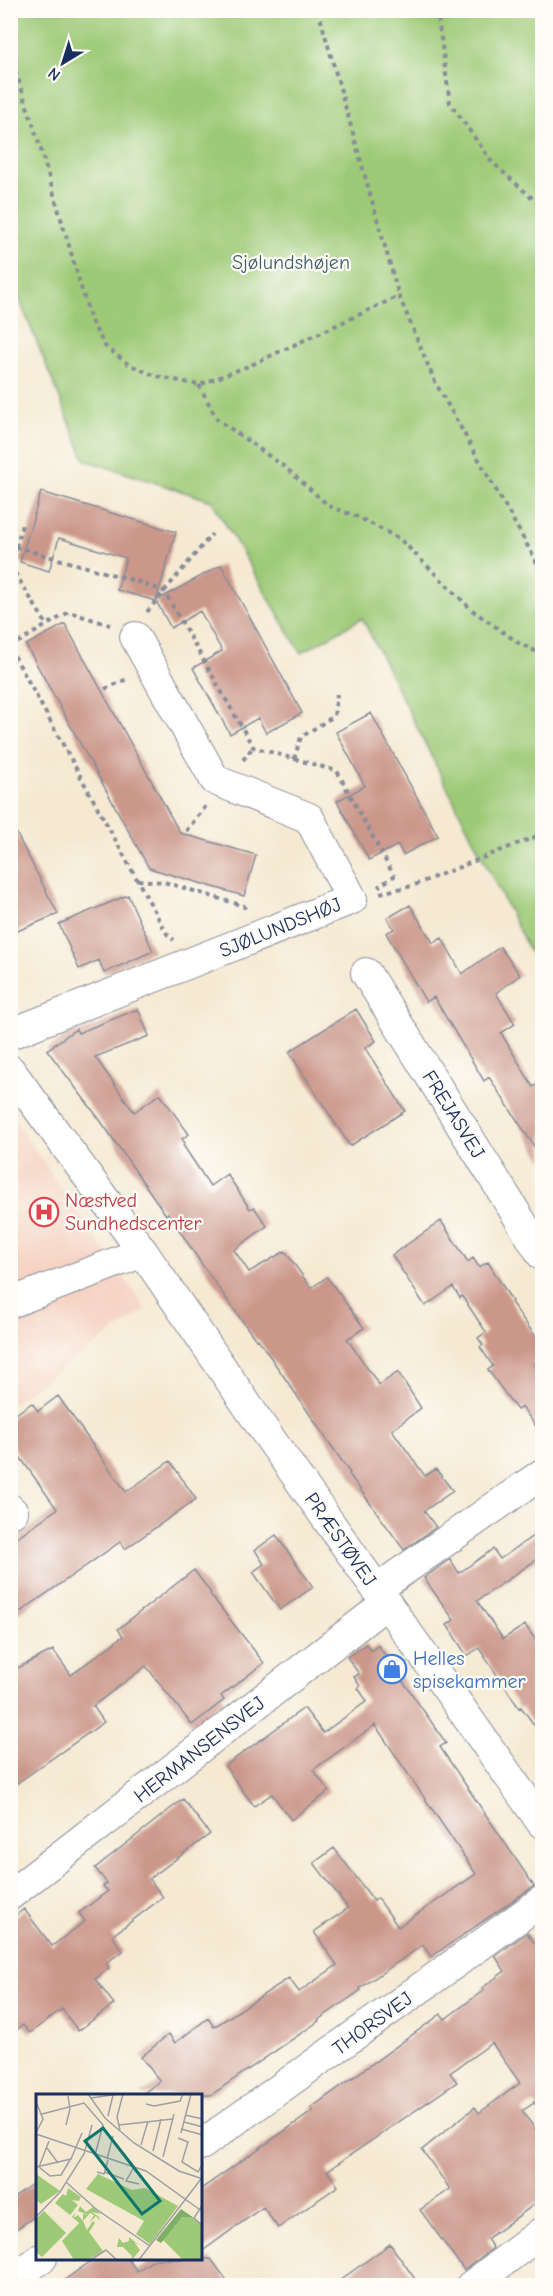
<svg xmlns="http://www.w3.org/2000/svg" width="553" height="2296" font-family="'Comic Neue',sans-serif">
	<rect width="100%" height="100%" fill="#fdfcf7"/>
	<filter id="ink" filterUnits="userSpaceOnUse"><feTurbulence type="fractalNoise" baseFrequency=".0167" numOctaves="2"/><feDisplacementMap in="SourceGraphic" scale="12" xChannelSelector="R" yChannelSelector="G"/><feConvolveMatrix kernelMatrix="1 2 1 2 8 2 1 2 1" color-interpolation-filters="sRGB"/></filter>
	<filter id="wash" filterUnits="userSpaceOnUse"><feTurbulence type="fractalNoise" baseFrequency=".008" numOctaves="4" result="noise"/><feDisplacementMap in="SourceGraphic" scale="24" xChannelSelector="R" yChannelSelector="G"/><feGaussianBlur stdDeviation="1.35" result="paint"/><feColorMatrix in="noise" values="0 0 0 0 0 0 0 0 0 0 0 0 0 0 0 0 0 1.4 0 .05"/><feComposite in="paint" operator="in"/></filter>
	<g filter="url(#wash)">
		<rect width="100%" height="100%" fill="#f5e9d2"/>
		<path fill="#f5d3c2" d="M 10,1115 L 146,1309 L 11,1404 L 10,1404 Z"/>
		<path fill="#9eca77" stroke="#5c7c6a" stroke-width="1.5" d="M 10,11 L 542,11 L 542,976 L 362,618 L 301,653 L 212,501 L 85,460 L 11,279 Z"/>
		<g id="blocks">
			<path fill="#cb978a" d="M 41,492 L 176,532 L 156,601 L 221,565 L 302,713 L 266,733 L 258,718 L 230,734 L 193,668 L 222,651 L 200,611 L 171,628 L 156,601 L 117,590 L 126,558 L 59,538 L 49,571 L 20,562 Z
				M 65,624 L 180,833 L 256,855 L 244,896 L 149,868 L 26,645 Z
				M 371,713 L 438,836 L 403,855 L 398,845 L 369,860 L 337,801 L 365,786 L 336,732 Z
				M 10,821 L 58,914 L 10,934 Z
				M 128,895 L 153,951 L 104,973 L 99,960 L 79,969 L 59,924 Z
				M 410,905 L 433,943 L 442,938 L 462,974 L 500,947 L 520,975 L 496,993 L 515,1024 L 501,1033 L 533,1087 L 543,1081 L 543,1160 L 489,1077 L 484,1081 L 434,997 L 426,1002 L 386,933 L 394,929 L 387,918 Z
				M 138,1009 L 149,1036 L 95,1057 L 134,1112 L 160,1094 L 189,1134 L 182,1139 L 185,1143 L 183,1145 L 210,1186 L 227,1174 L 250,1209 L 254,1207 L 267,1226 L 234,1250 L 249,1272 L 285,1251 L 311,1288 L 327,1277 L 364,1328 L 347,1339 L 379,1385 L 398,1372 L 421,1408 L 392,1430 L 425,1476 L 436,1469 L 453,1491 L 424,1511 L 436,1527 L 404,1550 L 349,1474 L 350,1473 L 258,1339 L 256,1340 L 203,1266 L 168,1213 L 166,1215 L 100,1120 L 47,1050 L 76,1029 L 78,1033 Z
				M 356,1009 L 376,1041 L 365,1048 L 405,1111 L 350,1146 L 289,1052 Z
				M 441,1221 L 468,1262 L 473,1258 L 479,1267 L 488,1262 L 512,1301 L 511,1302 L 543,1347 L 543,1357 L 533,1364 L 543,1378 L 543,1436 L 522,1407 L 517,1410 L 488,1370 L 493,1366 L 480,1347 L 483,1345 L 478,1338 L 486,1332 L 462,1296 L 460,1298 L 453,1287 L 425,1306 L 392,1255 Z
				M 58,1396 L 126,1492 L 170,1461 L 196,1499 L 125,1549 L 120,1542 L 10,1619 L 10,1542 L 57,1509 L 10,1443 L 10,1418 L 32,1403 L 38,1411 Z
				M 543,1529 L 543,1555 L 477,1601 L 503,1639 L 525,1625 L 543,1650 L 543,1737 L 521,1707 L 519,1708 L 479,1648 L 467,1656 L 447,1625 L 454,1620 L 424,1578 L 450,1559 L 459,1573 L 493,1549 L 500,1559 Z
				M 276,1535 L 313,1587 L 280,1610 L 253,1572 L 264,1564 L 255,1550 Z
				M 194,1570 L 211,1593 L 210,1594 L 264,1663 L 221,1696 L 224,1700 L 192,1725 L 146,1666 L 93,1706 L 104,1722 L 10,1788 L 10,1672 L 53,1650 L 71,1675 L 123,1636 L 118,1629 Z
				M 366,1644 L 371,1651 L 378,1645 L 446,1743 L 440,1747 L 534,1886 L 431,1957 L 423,1945 L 360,1988 L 361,1990 L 318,2020 L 319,2021 L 211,2095 L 141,2095 L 160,2081 L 141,2057 L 169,2034 L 175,2043 L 208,2018 L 214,2027 L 289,1978 L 299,1992 L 337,1965 L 314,1932 L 348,1908 L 314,1863 L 334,1848 L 374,1901 L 378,1898 L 398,1927 L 476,1874 L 375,1725 L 313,1770 L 329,1791 L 291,1820 L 272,1794 L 254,1806 L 225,1766 L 304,1708 L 323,1733 L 367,1701 L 358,1688 L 360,1686 L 354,1677 L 359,1674 L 347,1657 Z
				M 183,1799 L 210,1834 L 149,1879 L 163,1897 L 112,1936 L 123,1951 L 106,1963 L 109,1968 L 95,1979 L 114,2004 L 78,2031 L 62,2009 L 30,2033 L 23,2025 L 10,2034 L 10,1920 L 24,1909 L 52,1946 L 85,1921 L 79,1913 L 108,1891 L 103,1886 L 107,1883 L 95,1868 Z
				M 527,1933 L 543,1954 L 543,2115 L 533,2101 L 534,2103 L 522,2111 L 543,2140 L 543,2198 L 487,2239 L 493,2248 L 464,2270 L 420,2210 L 450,2189 L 422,2150 L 475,2107 L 479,2113 L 520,2083 L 492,2043 L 450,2073 L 457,2082 L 327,2171 L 338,2186 L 278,2228 L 263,2207 L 201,2252 L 201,2189 L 313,2111 L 311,2108 L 441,2014 L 445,2019 L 484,1990 L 482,1988 L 505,1971 L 495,1956 Z
				M 38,2180 L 38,2214 L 10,2233 L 10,2200 Z
				M 390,2244 L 420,2286 L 332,2286 Z
				M 94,2259 L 128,2259 L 137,2271 L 155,2259 L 211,2259 L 231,2286 L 56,2286 Z"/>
		</g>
	</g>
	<g filter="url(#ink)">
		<use href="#blocks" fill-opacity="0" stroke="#888c98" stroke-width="1.5"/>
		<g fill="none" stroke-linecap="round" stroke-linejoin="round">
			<g stroke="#888c98" stroke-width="32">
				<path id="minor" d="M 366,973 L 542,1255
					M 10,1034 L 352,899 L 309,818 L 215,780 L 135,637
					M 10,1070 L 143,1252 L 264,1430 L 542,1823
					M 10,1303 L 143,1252
					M 10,1509 L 13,1512
					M 377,1589 L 542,1474
					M 10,1895 L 387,1603
					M 201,2145 L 542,1901
					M 10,2281 L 42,2258
					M 471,2286 L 542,2232"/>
			</g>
			<path stroke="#888c98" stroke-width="4" stroke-dasharray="4.5 4.5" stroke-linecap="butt" d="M 318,10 L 399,296 L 435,382 L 535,559 L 542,578
				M 437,10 L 450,103 L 492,162 L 542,207
				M 10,54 L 38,140 L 91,321 L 105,346 L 128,364 L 156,376 L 199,385 L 251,365 L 399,296
				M 199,385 L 217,419 L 286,468 L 329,506 L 360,518 L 400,539 L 472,610 L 520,644 L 542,654
				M 16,547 L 23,521
				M 10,565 L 16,547 L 139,582 L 164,591 L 253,747 L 337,771 L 394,876 L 378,887
				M 10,565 L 47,625
				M 147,612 L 212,534
				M 10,647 L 69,612 L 110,625
				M 10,648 L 167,934 L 174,940
				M 105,689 L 127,679
				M 294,759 L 301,737 L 334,716 L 337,694
				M 243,760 L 253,747
				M 186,831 L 206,806
				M 138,880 L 164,882 L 244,906 L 246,911
				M 380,893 L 412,886 L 542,834"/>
			<use href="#minor" stroke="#fff" stroke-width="30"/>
		</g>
	</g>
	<defs>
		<g id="hospital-ring" transform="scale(1.5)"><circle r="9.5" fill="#fdfcf7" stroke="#e0444e" stroke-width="1.5"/><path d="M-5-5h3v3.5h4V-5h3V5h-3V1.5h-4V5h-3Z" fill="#e0444e"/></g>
		<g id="shop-ring" transform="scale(1.5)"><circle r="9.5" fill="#fdfcf7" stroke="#3f7fe0" stroke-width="1.5"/><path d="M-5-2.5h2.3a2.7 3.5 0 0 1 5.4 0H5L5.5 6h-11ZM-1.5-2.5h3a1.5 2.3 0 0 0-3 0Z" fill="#3f7fe0"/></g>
	</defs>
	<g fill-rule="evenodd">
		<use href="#hospital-ring" x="44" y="1212"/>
		<use href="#shop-ring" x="392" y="1669"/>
	</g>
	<g text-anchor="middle" stroke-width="4.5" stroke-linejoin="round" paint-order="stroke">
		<g font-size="20" fill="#425e66" stroke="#fdfcf7">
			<text x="291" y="269">Sjølundshøjen</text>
		</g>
		<g font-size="20" fill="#1b2f5e" stroke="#fdfcf7">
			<text transform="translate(280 927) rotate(-22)" y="7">SJØLUNDSHØJ</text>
			<text transform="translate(454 1114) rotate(58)" y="7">FREJASVEJ</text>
			<text transform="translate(341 1539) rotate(55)" y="7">PRÆSTØVEJ</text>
			<text transform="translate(199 1749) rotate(-38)" y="7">HERMANSENSVEJ</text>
			<text transform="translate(372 2023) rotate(-36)" y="7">THORSVEJ</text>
		</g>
		<g font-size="20" fill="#be3a42" stroke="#fdfcf7" text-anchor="start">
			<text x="65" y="1207">Næstved<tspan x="65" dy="23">Sundhedscenter</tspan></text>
		</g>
		<g font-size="20" fill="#366cbe" stroke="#fdfcf7" text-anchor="start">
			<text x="413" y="1665">Helles<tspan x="413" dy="23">spisekammer</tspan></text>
		</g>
	</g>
	<g transform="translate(36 2094)">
		<rect width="166" height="166" fill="#f5e9d2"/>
		<path d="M 0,80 L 24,97 L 5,110 L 0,106 ZM 62,80 L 96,96 L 109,94 L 142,112 L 114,150 L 100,140 L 108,127 L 50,95 ZM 32,94 L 45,103 L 43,107 L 36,106 L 42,111 L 34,121 L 19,109 L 27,100 L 30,102 ZM 44,112 L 50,118 L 57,113 L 65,120 L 56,118 L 63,123 L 64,127 L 60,122 L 54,128 L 58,121 L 54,119 L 47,127 L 51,136 L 57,127 L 59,129 L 53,138 L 67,157 L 52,166 L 38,166 L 26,147 L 43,129 L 36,123 L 39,119 L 38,124 L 42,121 L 47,127 L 47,120 L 52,121 L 42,117 ZM 8,117 L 30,139 L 6,163 L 0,158 L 0,125 ZM 146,123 L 158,124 L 166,131 L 166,166 L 147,166 L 126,145 ZM 93,143 L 104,152 L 98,148 L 104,156 L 95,167 L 96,162 L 87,153 L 81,153 L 83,144 L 87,149 L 93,147 Z" fill="#9eca77"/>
		<path d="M 145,115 L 158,124 L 146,123 L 125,149 L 120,146 Z" fill="#7eae68"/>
		<path fill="none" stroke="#9e9fa4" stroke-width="1.5" d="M 52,0 L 69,24 L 98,49 L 143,77 L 167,85M 55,4 L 83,0M 1,10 L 7,25 L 1,37M 110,10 L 118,12 L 144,7 L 147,0M 6,20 L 48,9 L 67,31 L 59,61M 149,21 L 167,25M 72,22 L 77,1M 148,28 L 167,33M 30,31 L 34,15 L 32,2M 83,31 L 137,25M 145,35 L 167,41M 84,36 L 81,23 L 87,0M 145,39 L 155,0M 0,40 L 110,77 L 167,118M 142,44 L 152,48 L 146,68 L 162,78 L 167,69M 105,51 L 112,27M 11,54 L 22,69M 117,57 L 125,25M 127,63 L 138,20M 71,65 L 77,42M 0,73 L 35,65 L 46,39M 3,73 L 14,82 L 25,81 L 34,66M 3,73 L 13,47M 98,73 L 90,87 L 103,90M 61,78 L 68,80 L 72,66M 68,78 L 88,85M 30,88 L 60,115 L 114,152M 167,110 L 158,124 L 167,132M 0,123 L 24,98 L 48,60 L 56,31M 53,167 L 70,156 L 82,167M 102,167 L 165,85"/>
		<path fill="#0f766e" fill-opacity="0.15" stroke="#0f766e" stroke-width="3" d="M 67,34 L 124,107 L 106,120 L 49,47 Z"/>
		<rect width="166" height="166" fill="none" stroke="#1b2f5e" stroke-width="3"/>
	</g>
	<rect width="553" height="2296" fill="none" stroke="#fdfcf7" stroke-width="36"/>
	<g transform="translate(63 63) rotate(218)" stroke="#fdfcf7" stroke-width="4.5" paint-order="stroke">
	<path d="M0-4.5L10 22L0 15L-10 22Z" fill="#1b2f5e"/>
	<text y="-9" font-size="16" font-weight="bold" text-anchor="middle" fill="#1b2f5e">N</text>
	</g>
</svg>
